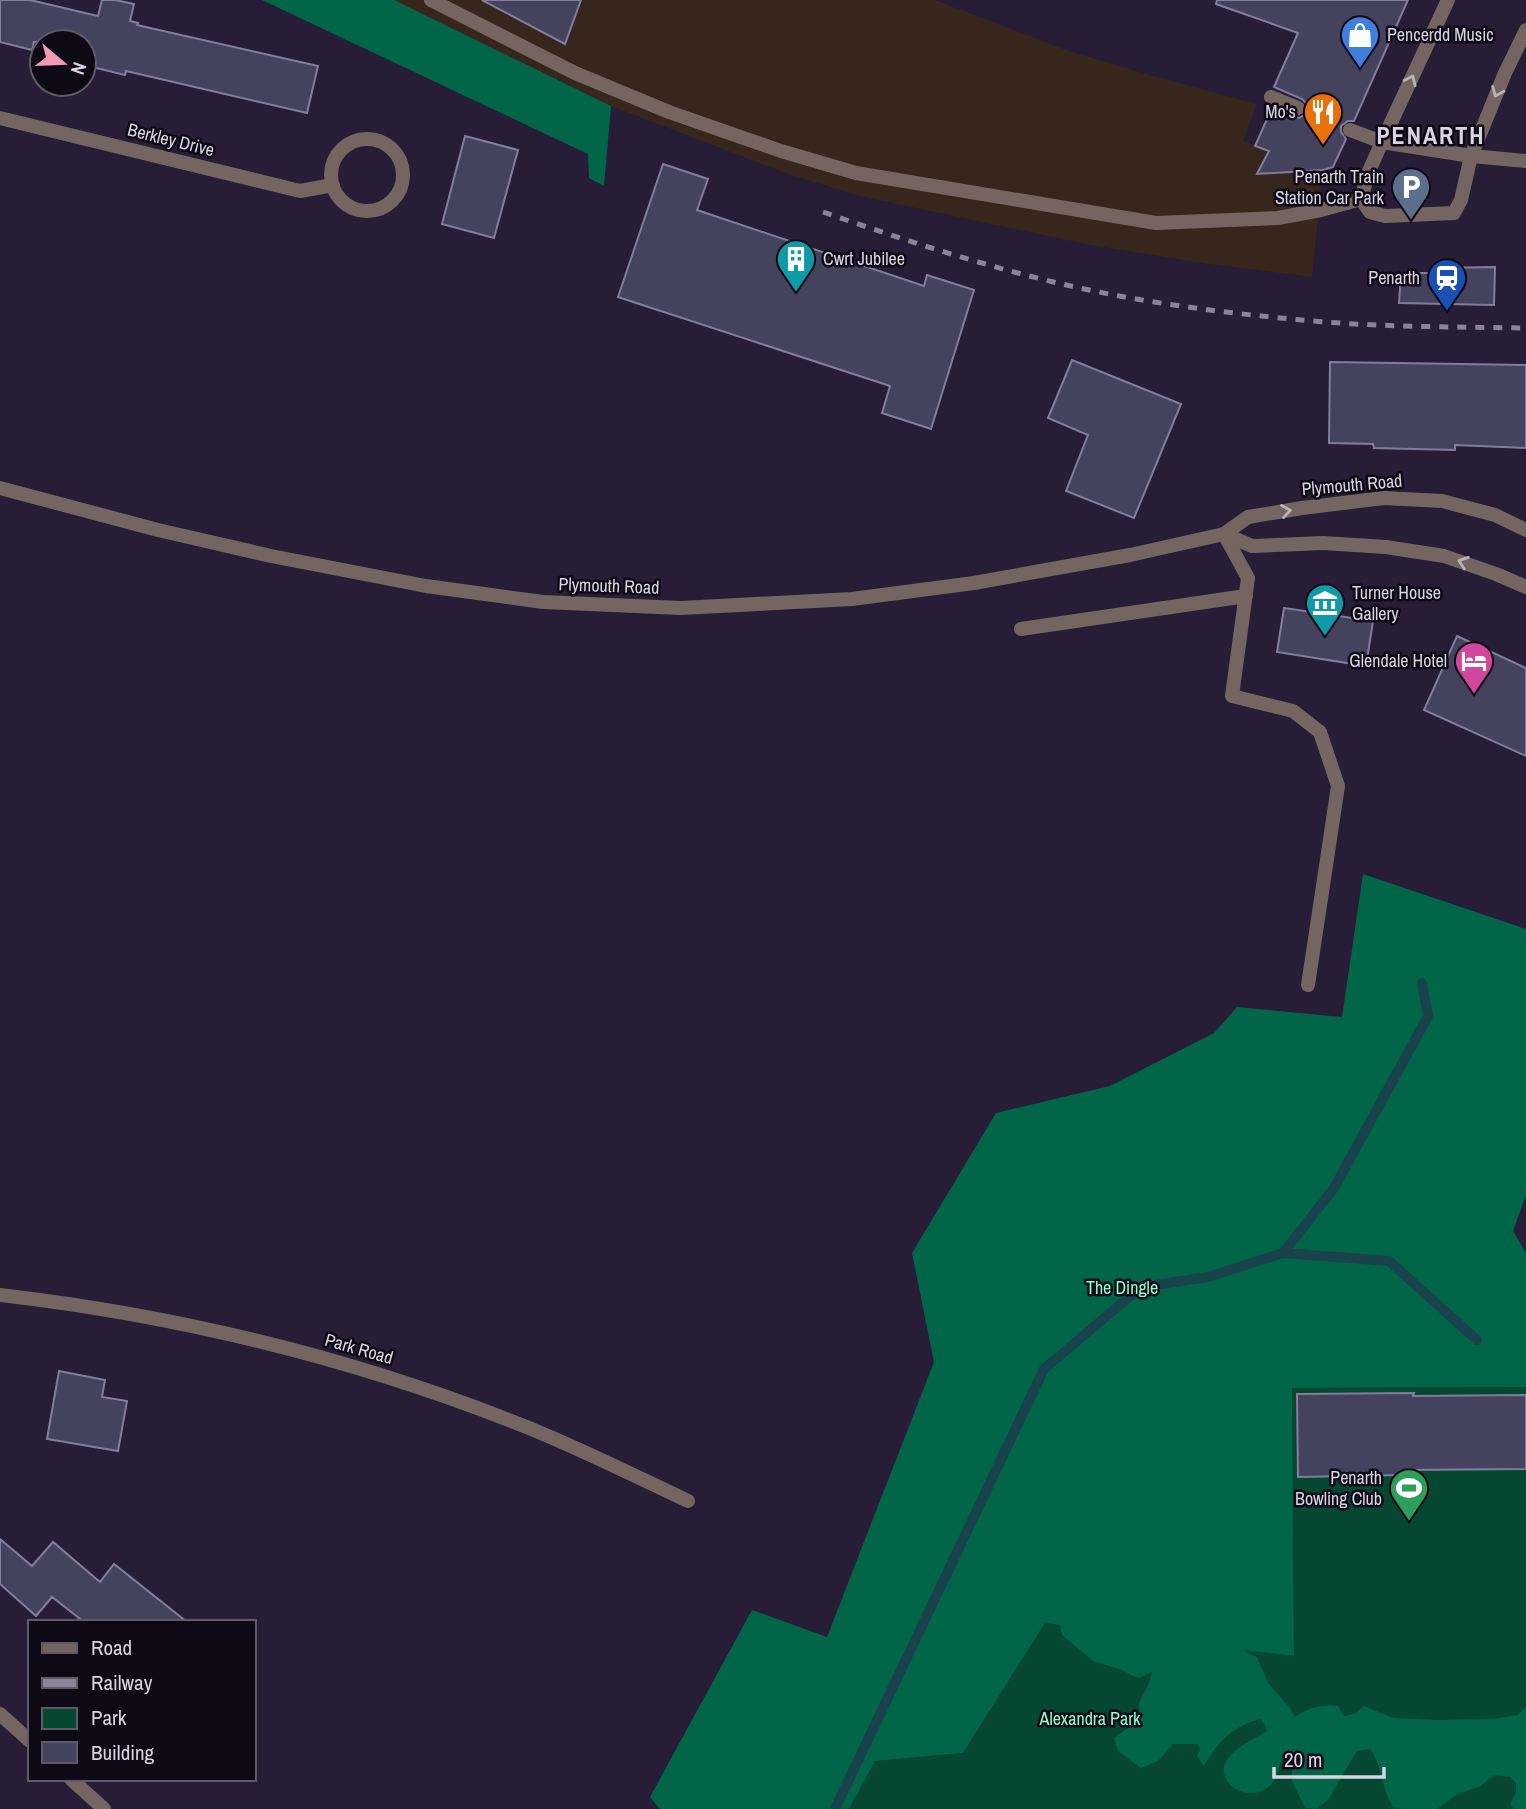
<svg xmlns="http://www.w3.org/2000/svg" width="1526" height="1809" font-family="'Archivo Narrow',sans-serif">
	<rect width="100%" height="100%" fill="#271d36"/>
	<path fill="#36261c" d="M 385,0 L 935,0 L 1069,51 L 1150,75 L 1257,104 L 1243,141 L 1268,150 L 1257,174 L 1323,170 L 1312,277 L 1209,264 L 1090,245 L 860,196 L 791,175 L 611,106 L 400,9 Z"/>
	<path fill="#064732" d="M 1526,1387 L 1526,1809 L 849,1809 L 874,1761 L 963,1753 L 1045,1623 L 1294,1656 L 1292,1388 Z"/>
	<path fill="#006647" d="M 262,0 L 394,0 L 611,106 L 604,186 L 589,178 L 588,154 Z
		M 1363,874 L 1526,929 L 1526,1195 L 1513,1231 L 1526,1253 L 1526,1387 L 1292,1388 L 1294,1656 L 1245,1650 L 1247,1653 L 1257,1657 L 1268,1683 L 1290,1708 L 1295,1717 C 1311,1707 1319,1704 1338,1706 L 1344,1716 L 1355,1714 L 1364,1706 L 1393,1718 L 1437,1720 L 1494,1719 L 1518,1715 L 1526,1707 L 1526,1809 L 1514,1809 L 1510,1804 L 1516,1793 L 1516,1783 L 1510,1777 L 1494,1775 L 1479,1787 L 1459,1793 L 1437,1809 L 1403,1809 L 1393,1807 C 1381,1789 1383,1766 1370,1749 L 1357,1751 L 1328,1800 L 1317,1809 L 1305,1808 L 1292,1781 L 1292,1762 L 1286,1759 L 1281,1761 C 1279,1768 1277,1776 1273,1782 C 1253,1809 1207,1781 1230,1756 C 1240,1745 1254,1739 1267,1731 L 1265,1725 L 1260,1719 C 1233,1726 1217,1742 1204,1766 L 1197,1756 L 1200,1750 L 1198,1744 L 1173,1744 L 1158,1761 L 1141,1768 L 1118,1751 L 1114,1738 L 1125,1730 L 1135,1725 L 1140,1712 L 1138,1705 L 1149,1683 L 1152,1672 L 1139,1678 L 1133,1676 L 1122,1670 L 1093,1661 L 1062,1635 L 1060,1625 L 1045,1623 L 963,1753 L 875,1761 L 849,1809 L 660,1809 L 650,1797 L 752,1610 L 827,1637 L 934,1362 L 912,1253 L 996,1113 L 1110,1086 L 1214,1033 L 1237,1007 L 1342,1017 Z"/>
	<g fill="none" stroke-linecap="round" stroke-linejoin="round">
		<path stroke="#19434c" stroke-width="10" d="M 1283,1253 L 1389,1261 L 1477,1340
			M 835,1809 L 1044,1369 L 1141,1287 L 1208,1277 L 1283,1253 L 1334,1188 L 1428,1016 L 1422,983"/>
	</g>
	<path fill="#45425d" stroke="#817e9d" stroke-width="2" d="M 0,0 L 30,0 L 98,16 L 102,0 L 115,0 L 134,4 L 130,21 L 138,23 L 137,25 L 318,66 L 307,113 L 126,71 L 125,75 L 84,65 L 84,42 L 34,42 L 32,50 L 0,42 Z
		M 482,0 L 581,0 L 565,44 Z
		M 1217,0 L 1408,0 L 1354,121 L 1348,121 L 1341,126 L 1341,132 L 1346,139 L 1333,167 L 1323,170 L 1257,174 L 1269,151 L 1255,146 L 1272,108 L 1299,118 L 1303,116 L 1307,111 L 1306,103 L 1302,99 L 1274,87 L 1298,33 L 1216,4 Z
		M 465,136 L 518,150 L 494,238 L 442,224 Z
		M 663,164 L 708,179 L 697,210 L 924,286 L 927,275 L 974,290 L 931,429 L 882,413 L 890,386 L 618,297 Z
		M 1495,267 L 1494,305 L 1399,303 L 1401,273 L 1439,273 L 1439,268 Z
		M 1072,360 L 1181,404 L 1134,518 L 1066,491 L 1088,435 L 1048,418 Z
		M 1330,362 L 1526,365 L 1526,448 L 1455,445 L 1455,450 L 1374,448 L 1373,444 L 1329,443 Z
		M 1284,608 L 1373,621 L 1366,666 L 1277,652 Z
		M 1457,636 L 1526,668 L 1526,756 L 1424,710 Z
		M 59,1371 L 105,1380 L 102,1397 L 127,1401 L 118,1451 L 47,1439 Z
		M 1414,1393 L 1413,1396 L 1526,1395 L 1526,1469 L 1404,1470 L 1404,1475 L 1298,1477 L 1297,1394 Z
		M 0,1539 L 32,1566 L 53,1542 L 100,1582 L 114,1564 L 187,1622 L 84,1622 L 52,1597 L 36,1616 L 0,1584 Z"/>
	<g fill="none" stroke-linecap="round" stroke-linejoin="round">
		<path stroke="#746561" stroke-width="14" d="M 431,0 L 575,73 L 669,112 L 781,151 L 856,173 L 1156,223 L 1278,218 L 1321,210 L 1361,199
			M 1271,97 L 1298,108
			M 1350,130 L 1382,142 L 1369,171 L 1361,199 L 1370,212 L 1385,216 L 1454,213 L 1461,200 L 1471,156 L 1526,161
			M 1224,534 L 1248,578 L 1232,696 L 1293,711 L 1320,732 L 1338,786 L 1308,985
			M 1021,629 L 1246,596"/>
		<path stroke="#746561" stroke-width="14" d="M 1448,0 L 1382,142 L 1471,156 L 1505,73 L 1526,30
			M 0,118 L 300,191 L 333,185
			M331 175a36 36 0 1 1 72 0a36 36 0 1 1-72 0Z
			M 0,1295 C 181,1316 360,1360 529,1428 C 583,1450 635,1476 688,1501
			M 0,1714 L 30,1741
			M 71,1779 L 104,1809"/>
		<path stroke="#746561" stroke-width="14" d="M 0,488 L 158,530 L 271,556 L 426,586 L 543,602 L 681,608 L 852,599 L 974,583 L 1130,555 L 1224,534 L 1248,517 L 1302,508 L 1384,498 L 1442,501 L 1495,515 L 1526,530
			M 1224,534 L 1252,546 L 1323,543 L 1386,547 L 1444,556 L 1496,574 L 1526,587"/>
		<path stroke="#8b8398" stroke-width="5" stroke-dasharray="9 9" stroke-linecap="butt" d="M 823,212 C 919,245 1014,276 1114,295 C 1183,308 1254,316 1324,322 C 1391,327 1459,327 1526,328"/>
	</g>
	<defs><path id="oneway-chevron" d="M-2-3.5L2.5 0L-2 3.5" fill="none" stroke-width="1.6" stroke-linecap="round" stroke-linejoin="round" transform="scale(1.75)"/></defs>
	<g stroke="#bbb2bd">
		<use href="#oneway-chevron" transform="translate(1411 80) rotate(-65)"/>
		<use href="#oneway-chevron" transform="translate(1497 92) rotate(113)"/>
		<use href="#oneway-chevron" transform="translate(1286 511) rotate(-9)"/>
		<use href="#oneway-chevron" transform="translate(1463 562) rotate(-161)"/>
	</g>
	<defs>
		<g id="shop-pin" transform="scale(2.0125)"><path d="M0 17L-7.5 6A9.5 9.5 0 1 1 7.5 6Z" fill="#3f7fe0" stroke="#0e0a15"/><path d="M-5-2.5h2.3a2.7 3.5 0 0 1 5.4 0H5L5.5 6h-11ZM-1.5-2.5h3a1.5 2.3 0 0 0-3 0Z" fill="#fff"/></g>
		<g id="restaurant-pin" transform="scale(2.0125)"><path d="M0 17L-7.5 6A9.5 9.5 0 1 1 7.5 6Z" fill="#e8710a" stroke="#0e0a15"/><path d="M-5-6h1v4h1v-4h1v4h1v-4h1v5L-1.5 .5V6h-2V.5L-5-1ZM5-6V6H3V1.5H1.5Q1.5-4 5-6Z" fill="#fff"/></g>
		<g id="parking-pin" transform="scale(2.0125)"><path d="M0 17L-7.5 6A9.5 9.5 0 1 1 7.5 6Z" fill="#5c6f8a" stroke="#0e0a15"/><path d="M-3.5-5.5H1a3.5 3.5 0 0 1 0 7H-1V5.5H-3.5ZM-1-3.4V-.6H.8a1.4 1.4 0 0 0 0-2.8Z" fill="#fff"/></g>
		<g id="building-pin" transform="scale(2.0125)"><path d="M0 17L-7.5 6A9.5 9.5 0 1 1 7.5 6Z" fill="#0f9aa8" stroke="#0e0a15"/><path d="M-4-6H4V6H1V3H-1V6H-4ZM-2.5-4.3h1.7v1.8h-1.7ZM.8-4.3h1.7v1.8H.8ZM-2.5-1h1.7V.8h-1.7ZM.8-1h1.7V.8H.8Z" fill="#fff"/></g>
		<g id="station-pin" transform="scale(2.0125)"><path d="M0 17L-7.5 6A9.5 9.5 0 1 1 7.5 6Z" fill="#1a4fb4" stroke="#0e0a15"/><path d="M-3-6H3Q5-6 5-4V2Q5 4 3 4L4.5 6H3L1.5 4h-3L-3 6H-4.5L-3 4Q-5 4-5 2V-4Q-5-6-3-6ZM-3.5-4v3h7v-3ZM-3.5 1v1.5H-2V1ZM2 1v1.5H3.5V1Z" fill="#fff"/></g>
		<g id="museum-pin" transform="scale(2.0125)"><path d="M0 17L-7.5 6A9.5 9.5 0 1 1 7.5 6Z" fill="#0f9aa8" stroke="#0e0a15"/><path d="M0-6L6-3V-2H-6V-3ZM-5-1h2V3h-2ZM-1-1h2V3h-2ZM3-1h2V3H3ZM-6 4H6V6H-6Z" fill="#fff"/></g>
		<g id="hotel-pin" transform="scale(2.0125)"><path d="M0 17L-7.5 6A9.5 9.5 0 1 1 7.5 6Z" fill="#d1479c" stroke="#0e0a15"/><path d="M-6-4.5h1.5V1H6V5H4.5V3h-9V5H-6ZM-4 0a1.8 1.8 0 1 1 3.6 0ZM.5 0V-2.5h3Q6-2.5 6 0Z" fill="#fff"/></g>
		<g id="stadium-pin" transform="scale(2.0125)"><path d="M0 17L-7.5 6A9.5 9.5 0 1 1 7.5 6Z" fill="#2e9e5b" stroke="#0e0a15"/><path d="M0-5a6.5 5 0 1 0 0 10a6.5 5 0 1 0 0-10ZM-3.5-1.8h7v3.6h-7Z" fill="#fff"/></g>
	</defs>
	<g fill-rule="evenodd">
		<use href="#shop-pin" x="1360" y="35"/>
		<use href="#restaurant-pin" x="1323" y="112"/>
		<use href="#parking-pin" x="1411" y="187"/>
		<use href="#building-pin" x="796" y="259"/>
		<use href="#station-pin" x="1447" y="278"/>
		<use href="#museum-pin" x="1325" y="603"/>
		<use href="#hotel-pin" x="1474" y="661"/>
		<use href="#stadium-pin" x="1409" y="1488"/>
	</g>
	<g text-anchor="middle" stroke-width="5" stroke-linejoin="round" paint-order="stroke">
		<g font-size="18" fill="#d9d3e4" stroke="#0e0a15" text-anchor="end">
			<text x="1387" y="41" text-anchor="start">Pencerdd Music</text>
			<text x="1296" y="118">Mo's</text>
			<text x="1384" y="183">Penarth Train<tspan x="1384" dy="21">Station Car Park</tspan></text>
			<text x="823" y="265" text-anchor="start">Cwrt Jubilee</text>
			<text x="1420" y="284">Penarth</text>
			<text x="1352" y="599" text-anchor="start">Turner House<tspan x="1352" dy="21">Gallery</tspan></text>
			<text x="1447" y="667">Glendale Hotel</text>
			<text x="1382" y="1484">Penarth<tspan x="1382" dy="21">Bowling Club</tspan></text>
		</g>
		<g font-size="18" fill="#d9d3e4" stroke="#0e0a15">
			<text transform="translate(171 140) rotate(14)" y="6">Berkley Drive</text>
			<text transform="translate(1352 485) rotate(-5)" y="6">Plymouth Road</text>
			<text transform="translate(609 586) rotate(2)" y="6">Plymouth Road</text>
			<text transform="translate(359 1349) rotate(16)" y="6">Park Road</text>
		</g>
		<g font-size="18" fill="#91fdce" stroke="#0e0a15">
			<text x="1122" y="1294">The Dingle</text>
			<text x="1090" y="1725">Alexandra Park</text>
		</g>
		<g font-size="24" font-weight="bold" letter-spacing="2" fill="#d9d3e4" stroke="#0e0a15">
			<text x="1431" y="144">PENARTH</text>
		</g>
	</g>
	<rect x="28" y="1620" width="228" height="161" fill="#0e0a15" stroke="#5f5a68" stroke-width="2"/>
	<rect x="42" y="1643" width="35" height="10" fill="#746561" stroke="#5f5a68" stroke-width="2"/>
	<text x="91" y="1655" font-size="21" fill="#d9d3e4">Road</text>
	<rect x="42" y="1678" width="35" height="10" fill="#8b8398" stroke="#5f5a68" stroke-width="2"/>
	<text x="91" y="1690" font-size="21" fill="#d9d3e4">Railway</text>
	<rect x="42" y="1708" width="35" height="21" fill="#064732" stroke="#5f5a68" stroke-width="2"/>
	<text x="91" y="1725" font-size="21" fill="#d9d3e4">Park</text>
	<rect x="42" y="1742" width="35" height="21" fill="#45425d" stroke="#5f5a68" stroke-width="2"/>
	<text x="91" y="1760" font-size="21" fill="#d9d3e4">Building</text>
	<g transform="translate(63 63) rotate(109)"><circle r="33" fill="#0e0a15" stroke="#5f5a68" stroke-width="2"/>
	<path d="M0-5L12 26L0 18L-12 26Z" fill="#f19ab3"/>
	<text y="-10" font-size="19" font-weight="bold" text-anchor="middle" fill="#d9d3e4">N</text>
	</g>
	<path d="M1274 1767v10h110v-10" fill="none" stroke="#d9d3e4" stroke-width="3.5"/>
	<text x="1284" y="1767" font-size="21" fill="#d9d3e4" stroke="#0e0a15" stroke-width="5" paint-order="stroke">20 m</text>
</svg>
